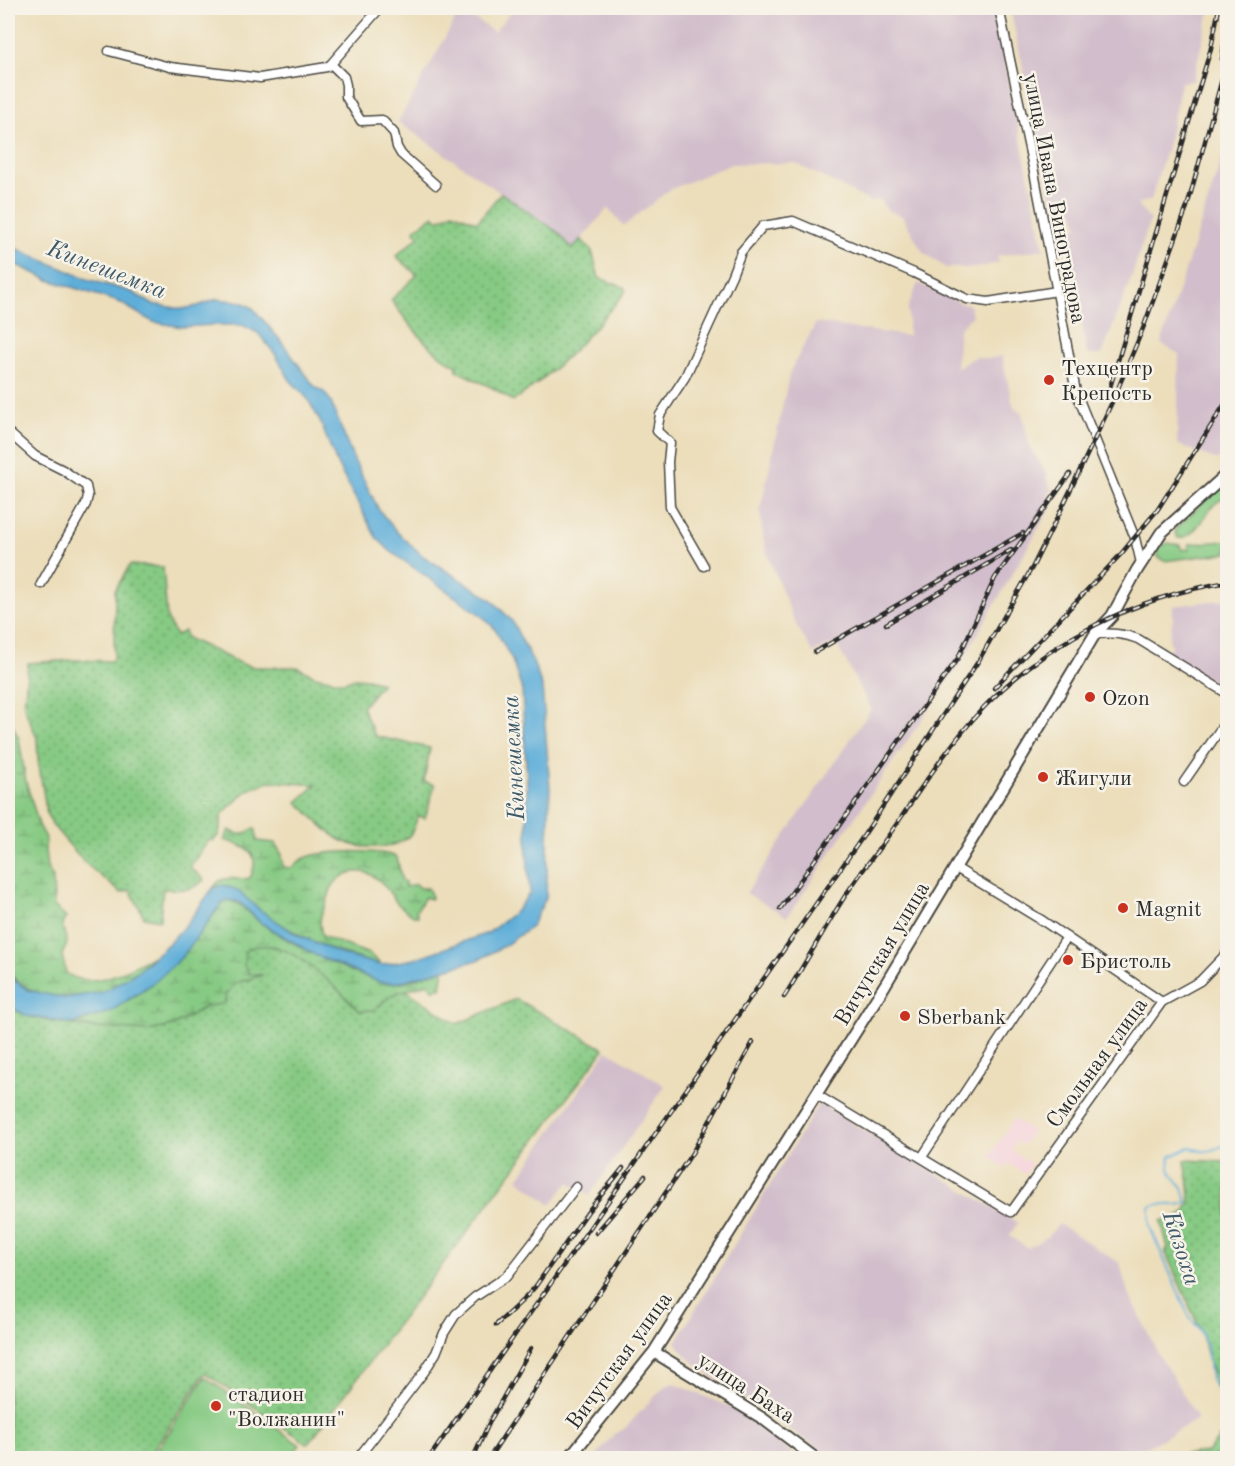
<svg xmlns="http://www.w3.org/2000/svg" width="1235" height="1466" font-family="'Old Standard TT',serif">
	<defs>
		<pattern id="wetland-marsh" width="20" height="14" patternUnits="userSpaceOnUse" patternTransform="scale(1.5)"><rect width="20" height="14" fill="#87ca84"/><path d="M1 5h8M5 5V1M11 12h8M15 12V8" fill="none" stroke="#6fa46c"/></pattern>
		<pattern id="park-dots" width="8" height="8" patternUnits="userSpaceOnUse" patternTransform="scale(1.5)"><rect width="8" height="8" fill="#87ca84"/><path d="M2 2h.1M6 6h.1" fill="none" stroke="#6fa46c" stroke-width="1.8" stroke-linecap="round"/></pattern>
	</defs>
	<rect width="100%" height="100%" fill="#f7f3e8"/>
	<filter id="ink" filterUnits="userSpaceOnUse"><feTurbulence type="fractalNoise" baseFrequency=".0167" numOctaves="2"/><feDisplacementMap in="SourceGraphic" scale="12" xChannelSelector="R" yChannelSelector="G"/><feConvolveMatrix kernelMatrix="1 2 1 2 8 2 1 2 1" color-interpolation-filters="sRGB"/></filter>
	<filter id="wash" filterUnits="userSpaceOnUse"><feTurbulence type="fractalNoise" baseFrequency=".008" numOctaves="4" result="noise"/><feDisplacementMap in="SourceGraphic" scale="24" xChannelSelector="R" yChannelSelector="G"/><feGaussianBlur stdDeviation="1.35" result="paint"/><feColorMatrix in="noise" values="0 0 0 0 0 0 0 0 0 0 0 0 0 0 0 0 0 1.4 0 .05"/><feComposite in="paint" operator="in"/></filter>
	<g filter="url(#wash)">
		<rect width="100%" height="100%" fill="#ecdebb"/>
		<path fill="#f5cfda" d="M 1014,1119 L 1032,1131 L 1023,1145 L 1017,1141 L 1011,1150 L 1032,1164 L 1025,1174 L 1008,1163 L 1005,1168 L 989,1157 Z"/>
		<path fill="#d1bdcb" d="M 514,8 L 993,8 L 1044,249 L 997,256 L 998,263 L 975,268 L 946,268 L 923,252 L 902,216 L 887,210 L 879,199 L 871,202 L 795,163 L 731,164 L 669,190 L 624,226 L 608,208 L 572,250 L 559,233 L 398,122 L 461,9 L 494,32 Z
			M 1010,8 L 1210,8 L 1193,81 L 1181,82 L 1169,140 L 1151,200 L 1137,204 L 1150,220 L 1133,273 L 1102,355 L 1087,355 L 1069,240 L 1074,239 L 1073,230 L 1078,226 L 1073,209 L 1053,205 Z
			M 1227,143 L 1228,452 L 1217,460 L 1177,444 L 1179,354 L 1161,344 Z
			M 918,283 L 961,303 L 969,304 L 972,316 L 959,329 L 956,368 L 976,357 L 988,359 L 1002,356 L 1012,401 L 1015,409 L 1022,412 L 1029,445 L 1048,476 L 1046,478 L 1053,491 L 1048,494 L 1052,505 L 965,656 L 787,917 L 746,893 L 871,709 L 836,643 L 813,653 L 794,621 L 765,547 L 760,511 L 790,371 L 816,323 L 908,336 L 908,307 Z
			M 1227,599 L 1227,690 L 1167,653 L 1172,645 L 1169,640 L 1173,619 L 1173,606 Z
			M 607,1050 L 665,1086 L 589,1196 L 569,1182 L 551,1205 L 518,1179 Z
			M 819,1103 L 1018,1223 L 1009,1236 L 1028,1248 L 1047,1237 L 1059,1224 L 1120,1263 L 1127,1290 L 1162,1362 L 1165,1364 L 1198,1419 L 1147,1447 L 1115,1453 L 1102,1458 L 832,1458 L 704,1371 L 686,1356 L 676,1342 Z
			M 674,1383 L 734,1409 L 799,1458 L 595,1458 L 614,1434 L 624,1429 L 664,1387 Z"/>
		<path fill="#87ca84" stroke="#597a58" stroke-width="1.5" d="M 1227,482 L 1227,498 C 1208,499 1199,539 1178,538 L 1175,532 L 1176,528 L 1223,484 Z
			M 1227,541 L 1227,553 L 1164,561 L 1158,557 L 1158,548 L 1168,543 L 1180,545 L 1182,550 L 1189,549 L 1189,544 Z
			M 205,1377 L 300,1445 L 290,1458 L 152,1458 Z"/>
		<path fill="url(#wetland-marsh)" stroke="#597a58" stroke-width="1.5" d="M 8,718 L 13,726 L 19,739 L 26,782 L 39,825 L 46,838 L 45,850 L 47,868 L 53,878 L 54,906 L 66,918 L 62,923 L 67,944 L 62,955 L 66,973 C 94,992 129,969 155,955 C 140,969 122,986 102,992 C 70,1002 28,999 8,971 Z
			M 254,828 L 256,830 L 257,841 L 275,843 L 282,855 L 283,867 L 292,868 C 295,865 299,861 303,859 C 320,849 378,850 397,857 L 402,881 L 405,882 L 405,887 L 416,884 L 419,888 L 428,888 L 432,897 L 430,899 L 425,897 L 416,911 L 418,916 L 413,916 C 408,912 402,908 398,904 C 391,896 386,885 377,879 C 359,864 334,875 329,895 C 323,915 317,913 322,936 L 369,954 L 382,965 C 338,954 296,937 260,910 C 243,897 235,882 213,888 C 223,872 236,882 250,878 C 262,852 247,847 224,840 L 229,830 C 240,836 244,836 254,828 Z
			M 228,900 C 243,903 249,914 261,923 C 283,939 370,986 395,983 C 411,982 428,973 444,969 L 441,988 L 432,989 L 428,983 L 390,996 L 374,1010 L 360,1011 C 334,986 308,960 274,946 L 265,974 L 236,983 L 222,1005 L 207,1006 L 173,1026 L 149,1031 L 94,1028 L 72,1024 C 140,1007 182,961 221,904 Z"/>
		<path fill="url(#park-dots)" stroke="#597a58" stroke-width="1.5" d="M 501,193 L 559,233 L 572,249 L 581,239 L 592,251 L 599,278 L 624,287 L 626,291 C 592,332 558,371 513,401 L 493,388 L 457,371 L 457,366 C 428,351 411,326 391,300 L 417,275 L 396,256 L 419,236 L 414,230 L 434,215 L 439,220 L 453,212 L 477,222 Z
			M 130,565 L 163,567 L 167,618 L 176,636 L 184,631 L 187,638 L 242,664 L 254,667 L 297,667 L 315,676 L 344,682 L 355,678 L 367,679 L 382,683 L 362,707 L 375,736 L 430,748 L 424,781 L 435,785 L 425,818 L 418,816 C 416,821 414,829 411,834 C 396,851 357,850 339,839 C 325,831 309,813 297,802 L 316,785 L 269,781 L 248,790 L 222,814 L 219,835 L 213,841 L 209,840 L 190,867 L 204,880 C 190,893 181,889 163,889 L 160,920 L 144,917 L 130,890 L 121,893 L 85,863 L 54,827 L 47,815 L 38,760 L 37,738 L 24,707 L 28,663 L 73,660 L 111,661 L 114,657 L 115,590 Z
			M 255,946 C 261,946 268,945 274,947 C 302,952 340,992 360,1011 L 374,1010 L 390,996 L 406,990 L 457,1024 L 516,999 L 604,1049 L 308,1444 L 205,1373 L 148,1458 L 8,1458 L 8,1006 L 27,1016 L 54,1022 L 94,1028 L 149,1031 L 173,1026 L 207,1006 L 222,1004 L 226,1001 L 225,995 L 236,983 L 263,975 L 249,974 L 244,965 L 245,951 Z
			M 1185,1160 L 1227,1162 L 1227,1383 L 1216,1386 L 1201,1332 L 1165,1251 L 1168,1248 L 1161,1221 C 1167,1219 1174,1218 1180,1215 C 1198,1205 1186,1176 1185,1160 Z
			M 1227,1430 L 1227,1458 L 1151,1458 L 1207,1452 Z"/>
		<path fill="#5faed9" stroke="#456c82" stroke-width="1.5" d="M 8,245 L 87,279 L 132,292 L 152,304 L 182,309 L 198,306 L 217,299 L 242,302 L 253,308 L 281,341 L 315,387 L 324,392 L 330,400 L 353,458 L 379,510 L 397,532 L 423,556 L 491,599 L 512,621 L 533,662 L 542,686 L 550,789 L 546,898 L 531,927 L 504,946 L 478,960 L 395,983 L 379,982 L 315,955 L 261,923 L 239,902 L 228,900 L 221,904 L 183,956 L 157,980 L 110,1012 L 72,1024 L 27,1016 L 8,1006 L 8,971 L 14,980 L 28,990 L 64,998 L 103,992 L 137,972 L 170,942 L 189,921 L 213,888 L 224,885 L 237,890 L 260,910 L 296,934 L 346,956 L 382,965 L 414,959 L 488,933 L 516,911 L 530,893 L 527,854 L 527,784 L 522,690 L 512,660 L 495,629 L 481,615 L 390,551 L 376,537 L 338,466 L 319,419 L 307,398 L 290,380 L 275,354 L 258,333 L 242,325 L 214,325 L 182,327 L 153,322 L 119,302 L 49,280 L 8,261 Z"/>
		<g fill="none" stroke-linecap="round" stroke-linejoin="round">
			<path stroke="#5faed9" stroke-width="2" d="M 1228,1144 C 1211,1150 1207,1155 1190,1147 L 1170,1157 L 1169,1169 C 1176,1182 1187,1188 1186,1203 C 1173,1209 1163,1200 1150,1207 L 1150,1227 L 1187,1312 L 1191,1320 L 1198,1327 L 1203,1337 L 1207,1348 L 1211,1380 L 1224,1401 L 1228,1401"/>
		</g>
	</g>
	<g filter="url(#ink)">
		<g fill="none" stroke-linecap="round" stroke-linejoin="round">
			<g stroke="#484641" stroke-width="11">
				<path id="minor" d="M 999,8 L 1034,172 L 1076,392 L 1135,538 L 1141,563
					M 109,51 L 170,67 L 260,78 L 327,67 L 331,64 L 344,77 L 346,85 L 346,97 L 361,121 L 382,120 L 394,133 L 397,147 L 401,154 L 436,185
					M 331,64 L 380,8
					M 8,432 L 35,456 L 63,470 L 86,486 L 88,496 L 86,504 L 41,584
					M 704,566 L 670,507 L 668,462 L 670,443 L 657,431 L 660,415 L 685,377 L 732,275 L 741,252 L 763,226 L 793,221 L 914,273 L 967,299 L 988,302 L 1057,291
					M 1095,634 C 1110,633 1123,633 1138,639 L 1228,694
					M 1184,782 L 1228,718
					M 956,868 L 1043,921 L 1162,1002
					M 817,1095 L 1011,1212 L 1162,1002 L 1200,981 L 1228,952
					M 922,1157 L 1067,937
					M 358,1458 L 424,1372 L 436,1353 L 444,1333 L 456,1314 L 475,1297 L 507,1276 L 576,1187"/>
			</g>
			<g stroke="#484641" stroke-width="14">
				<path id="major" d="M 654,1352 L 762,1418 L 815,1458
					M 569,1458 L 654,1352 L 885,985 L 1095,634 L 1112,616 L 1137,570 L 1161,533 L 1228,473"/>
			</g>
			<use href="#minor" stroke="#fff" stroke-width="8"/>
			<use href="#major" stroke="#fff" stroke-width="10"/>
			<g stroke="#2b2b2b" stroke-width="4.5">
				<path id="rail" d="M 1222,59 L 1228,17
					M 1108,394 L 1211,48 L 1219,8
					M 886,624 L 1011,550
					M 815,652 L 1023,533
					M 994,688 L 1121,554 L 1158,509 L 1228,399
					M 780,909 L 958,658 L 995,578 L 1070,474
					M 784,997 C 805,964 824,929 845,896 C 862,870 881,847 898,822 C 925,782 952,741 985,706 C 1050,639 1136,597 1228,582
					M 596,1233 L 645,1176
					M 496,1325 L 525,1298 L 535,1287 L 589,1210 L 623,1168
					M 429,1458 L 864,835 L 979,660 L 1033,566 L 1060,512 L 1114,398 L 1144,326 L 1187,207 L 1228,57
					M 473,1458 L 490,1421 L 531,1348
					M 489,1458 L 692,1153 L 753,1042"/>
			</g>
			<use href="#rail" stroke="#f7f3e8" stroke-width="2" stroke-dasharray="7" stroke-linecap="butt"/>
		</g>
	</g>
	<g fill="#c8321e" stroke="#f7f3e8" stroke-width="2">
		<circle cx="1049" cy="380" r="6"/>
		<circle cx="1090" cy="697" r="6"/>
		<circle cx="1043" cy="777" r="6"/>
		<circle cx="1123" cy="908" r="6"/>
		<circle cx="1068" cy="960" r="6"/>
		<circle cx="905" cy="1016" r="6"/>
		<circle cx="216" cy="1406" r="6"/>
	</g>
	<g text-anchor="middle" stroke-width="5" stroke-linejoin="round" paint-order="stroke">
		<g font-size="22" fill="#2b2b2b" stroke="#f7f3e8">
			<text transform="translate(1056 198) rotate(79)" y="8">улица Ивана Виноградова</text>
			<text transform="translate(881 953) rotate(-59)" y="8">Вичугская улица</text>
			<text transform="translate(1096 1062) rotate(-54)" y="8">Смольная улица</text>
			<text transform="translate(618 1360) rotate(-54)" y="8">Вичугская улица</text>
			<text transform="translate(747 1387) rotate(33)" y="8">улица Баха</text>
		</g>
		<g font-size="22" fill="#2b2b2b" stroke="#f7f3e8" text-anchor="start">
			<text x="1061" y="375">Техцентр<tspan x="1061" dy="25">Крепость</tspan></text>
			<text x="1102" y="705">Ozon</text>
			<text x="1055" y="785">Жигули</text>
			<text x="1135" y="916">Magnit</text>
			<text x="1080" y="968">Бристоль</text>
			<text x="917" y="1024">Sberbank</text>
			<text x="228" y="1401">стадион<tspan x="228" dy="25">"Волжанин"</tspan></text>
		</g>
		<g font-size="24" font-style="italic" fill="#3d5968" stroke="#f7f3e8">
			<text transform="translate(107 269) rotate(21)" y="8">Кинешемка</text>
			<text transform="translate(513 758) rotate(-93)" y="8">Кинешемка</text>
			<text transform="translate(1182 1248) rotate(72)" y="8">Казоха</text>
		</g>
	</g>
	<rect width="1235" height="1466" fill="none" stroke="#f7f3e8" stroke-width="30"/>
</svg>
